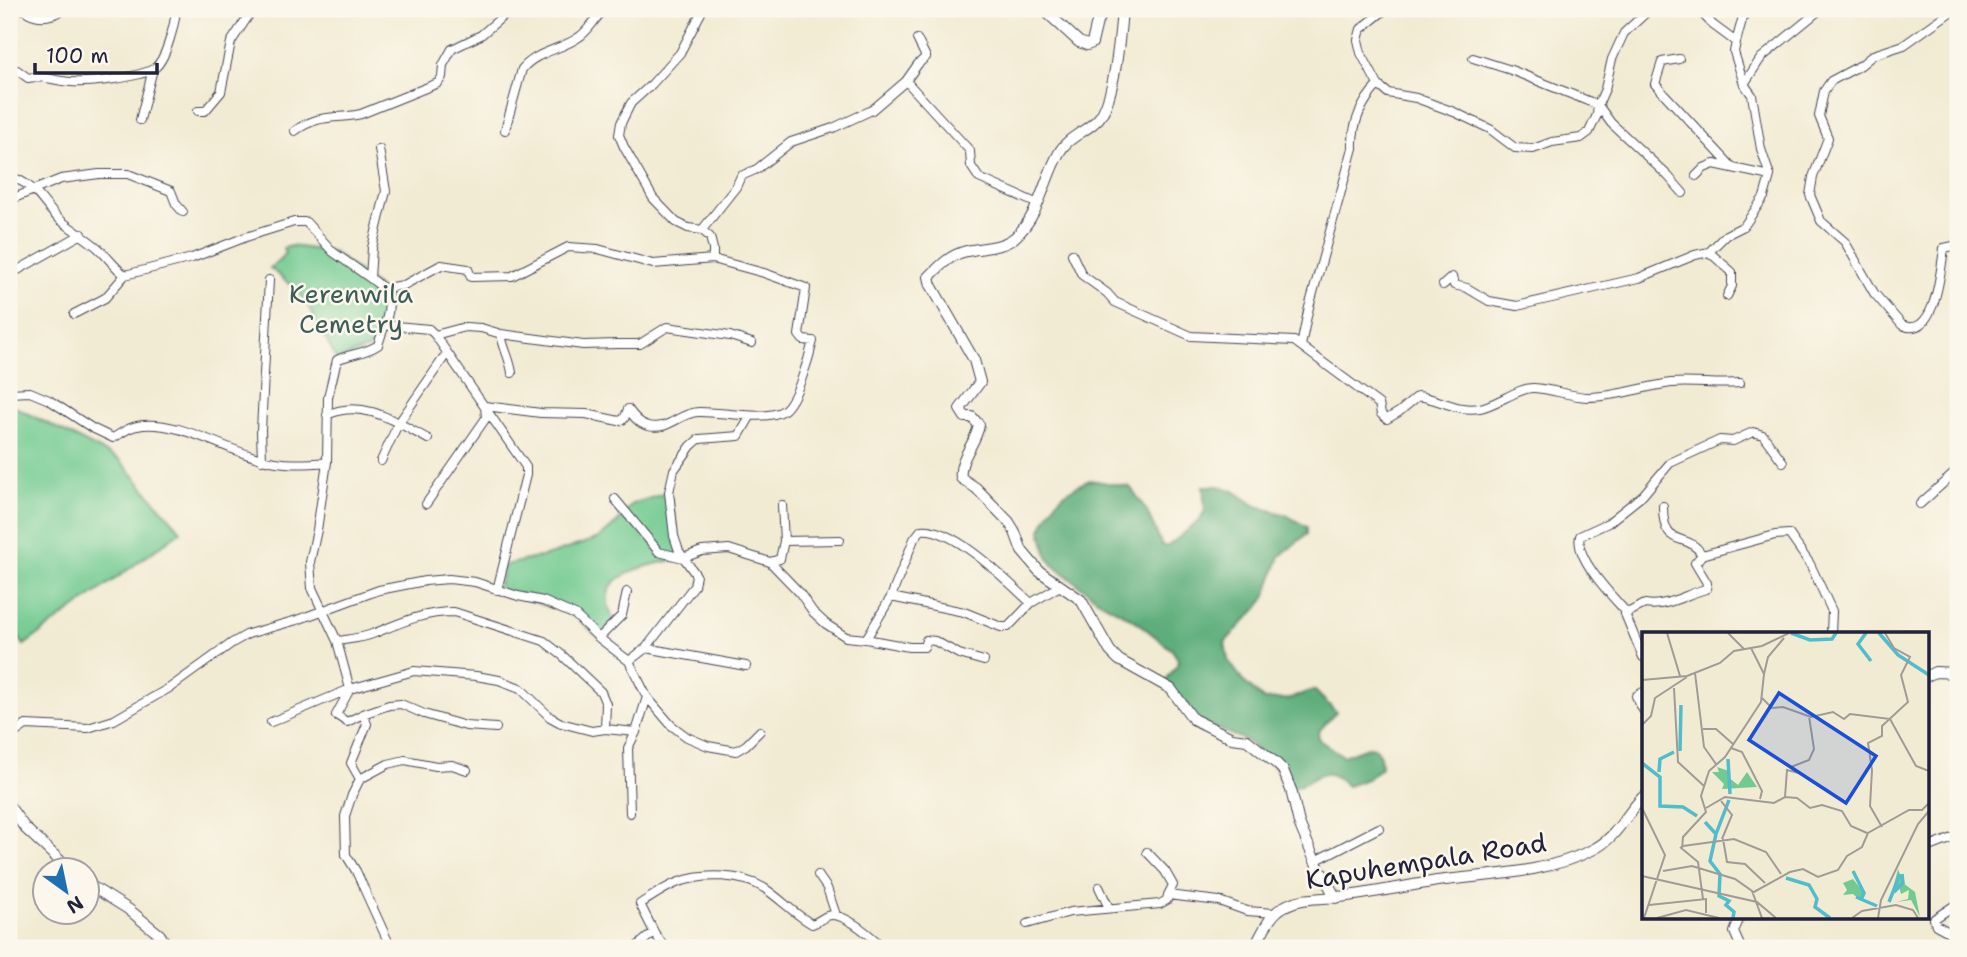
<svg xmlns="http://www.w3.org/2000/svg" width="1967" height="957" font-family="'Shantell Sans',sans-serif">
	<rect width="100%" height="100%" fill="#fbf7ec"/>
	<filter id="ink" filterUnits="userSpaceOnUse"><feTurbulence type="fractalNoise" baseFrequency=".0143" numOctaves="2"/><feDisplacementMap in="SourceGraphic" scale="14" xChannelSelector="R" yChannelSelector="G"/><feConvolveMatrix kernelMatrix="1 2 1 2 8 2 1 2 1" color-interpolation-filters="sRGB"/></filter>
	<filter id="wash" filterUnits="userSpaceOnUse"><feTurbulence type="fractalNoise" baseFrequency=".00686" numOctaves="4" result="noise"/><feDisplacementMap in="SourceGraphic" scale="28" xChannelSelector="R" yChannelSelector="G"/><feGaussianBlur stdDeviation="1.57" result="paint"/><feColorMatrix in="noise" values="0 0 0 0 0 0 0 0 0 0 0 0 0 0 0 0 0 1.4 0 .05"/><feComposite in="paint" operator="in"/></filter>
	<g filter="url(#wash)">
		<rect width="100%" height="100%" fill="#f2ebd3"/>
		<path fill="#72ca90" stroke="#4a7666" stroke-width="2" d="M 292,246 L 333,252 L 390,297 L 378,345 L 337,360 L 306,302 L 293,287 L 270,268 L 280,260 L 285,254 L 283,248 Z
			M 9,404 L 120,460 L 181,531 L 24,645 L 9,624 Z
			M 669,492 L 683,558 C 663,562 611,570 608,595 C 605,620 625,612 599,638 L 575,615 L 497,590 L 505,565 L 549,555 L 599,538 L 618,522 L 632,504 Z"/>
		<path fill="#5dae7a" stroke="#40685a" stroke-width="2" d="M 1090,480 L 1130,487 L 1147,511 L 1162,546 L 1168,546 L 1199,521 L 1205,510 L 1203,486 L 1218,486 L 1232,490 L 1256,506 L 1286,515 L 1307,527 L 1307,534 L 1280,556 L 1264,601 L 1225,642 L 1228,660 L 1244,682 L 1264,700 L 1288,699 L 1314,690 L 1336,712 L 1318,732 L 1319,740 L 1343,756 L 1367,747 L 1375,748 L 1380,756 L 1381,767 L 1367,779 L 1347,786 C 1330,769 1324,772 1307,782 C 1301,786 1297,785 1291,790 L 1287,779 L 1247,741 L 1193,719 L 1163,684 L 1177,665 L 1178,659 L 1172,650 L 1136,621 L 1101,602 L 1053,565 L 1047,555 L 1041,530 C 1054,501 1060,492 1090,480 Z"/>
	</g>
	<g filter="url(#ink)">
		<g fill="none" stroke-linecap="round" stroke-linejoin="round">
			<g stroke="#414052" stroke-width="10">
				<path id="minor" d="M 23,9 C 36,19 50,18 64,9
					M 584,9 L 597,15
					M 703,9 L 680,53 L 652,84 L 631,103 L 621,123 L 619,135 L 624,147 L 653,198 L 676,222 L 688,228 L 702,230 L 710,237 L 713,249 L 713,259
					M 1386,9 L 1361,29 L 1358,40 L 1361,53 L 1378,85 L 1388,93 L 1416,98 L 1454,112 L 1490,129 L 1515,148 L 1533,149 L 1552,142 L 1581,138 L 1589,132 L 1597,115 L 1598,105 L 1605,89 L 1612,59 L 1624,33 L 1650,9
					M 1952,9 L 1949,13 L 1904,45 L 1873,55 L 1861,65 L 1831,81 L 1824,91 L 1819,116 L 1828,138 L 1813,177 L 1810,195 L 1821,221 L 1845,242 L 1874,293 L 1902,325 C 1936,341 1941,267 1944,248 L 1958,245
					M 1736,42 L 1745,9
					M 1473,58 L 1511,70 L 1598,105 L 1611,123 L 1668,176 L 1683,193
					M 1679,59 L 1662,62 L 1655,84 L 1732,167
					M 9,73 L 17,70 L 28,78 C 42,75 56,81 71,82 C 90,83 137,78 153,69 C 166,62 175,23 176,9
					M 906,81 L 970,151 L 971,166 L 979,178 L 1038,204
					M 1744,84 L 1761,58 L 1821,9
					M 198,111 L 205,111 L 221,92 L 231,42 L 253,9
					M 140,120 L 153,69
					M 505,130 L 522,69 C 537,51 561,50 579,37 C 590,30 595,17 605,9
					M 295,131 C 320,113 334,120 361,114 L 438,83 L 442,77 L 443,65 L 452,49 L 481,35 L 511,9
					M 9,176 C 38,186 39,200 58,218 C 71,229 85,237 98,248 C 108,257 114,267 125,275
					M 1696,176 L 1704,168 L 1714,164 L 1770,176
					M 9,200 L 61,179 L 99,174 L 128,174 L 171,191 L 176,204 L 183,212
					M 702,230 L 736,187 L 741,176 L 757,169 L 791,142 L 833,128 L 872,110 L 906,81 L 918,64 L 926,57 L 917,39
					M 1709,252 L 1732,272 L 1732,286 L 1727,296
					M 1072,254 L 1082,275 L 1107,293 L 1115,302 L 1191,336 L 1294,341 L 1379,404 L 1381,414 L 1387,419 L 1399,412 L 1418,396 C 1440,399 1457,412 1480,408 C 1497,405 1519,387 1534,388 C 1552,389 1569,396 1587,397 C 1616,397 1642,387 1671,383 C 1693,381 1717,385 1740,383
					M 9,275 L 82,234
					M 1443,285 L 1452,277 L 1454,285 L 1467,288 L 1489,301 L 1517,306 L 1639,278 L 1695,255 L 1709,252 L 1726,235 L 1744,226 L 1764,197 L 1770,176 L 1761,149 L 1752,95 L 1744,84 L 1734,52 L 1736,42 L 1713,25 L 1698,9
					M 385,288 L 404,285 L 441,265 L 468,269 L 471,277 L 512,276 L 568,247 L 598,249 L 653,264 L 713,259 L 764,273 L 806,288 L 799,335 L 803,340 L 813,341 C 809,358 797,400 784,410 C 768,422 719,411 698,412 C 679,413 669,431 648,426 C 639,424 633,416 628,409 L 624,419 L 619,421 L 586,414 L 541,413 L 485,406 L 486,418 L 426,504
					M 74,314 L 105,298 L 125,275 L 192,258 L 246,237 L 294,222 L 306,222 L 333,252 L 370,278
					M 385,325 L 429,329 L 435,335 L 465,327 L 481,328 L 501,334 L 583,345 L 617,344 L 640,344 L 667,327 L 730,336 L 752,343
					M 501,334 C 503,348 510,358 512,373
					M 435,335 L 526,467 L 526,475 L 497,590
					M 1301,346 L 1308,311 L 1353,148 C 1352,123 1361,103 1378,85
					M 9,393 L 30,392 L 49,400 L 92,428 L 113,438 C 120,434 129,427 137,426 C 175,418 225,450 262,459 C 283,465 305,464 327,462
					M 327,415 C 363,398 396,422 428,439
					M 262,460 L 261,430 L 269,280
					M 381,461 L 398,424 L 447,353
					M 615,499 L 659,552 L 683,558 L 702,551 L 729,549 L 770,562 L 799,592 L 813,612 L 826,624 L 846,637 L 866,639 L 891,597 L 914,539 L 921,530 C 953,526 1008,582 1031,603
					M 1920,504 L 1958,470
					M 1663,506 C 1663,553 1687,529 1702,555
					M 784,541 L 840,540
					M 770,562 L 780,559 L 784,541 L 782,505
					M 891,597 L 964,612 L 1001,627 L 1008,627 L 1031,603 L 1060,586
					M 1627,613 C 1613,597 1574,558 1580,536 L 1608,523 L 1643,495 L 1670,463 L 1720,440 L 1733,441 L 1753,432 L 1763,435 L 1783,462
					M 599,638 L 622,615 L 627,592
					M 866,639 L 909,647 L 924,647 L 926,640 L 935,641 L 959,654 L 984,661
					M 646,648 L 746,666
					M 1643,657 L 1625,614 L 1645,604 C 1666,608 1686,594 1706,589 L 1707,583 L 1695,563 L 1702,555 L 1775,535 L 1789,534 L 1810,564 L 1832,611 L 1831,633
					M 629,661 L 646,648 L 694,586 L 696,575 L 679,551 L 674,536 L 669,492 L 674,470 L 691,446 L 699,439 L 739,436 L 750,417
					M 1643,692 L 1636,696 L 1643,710
					M 363,714 L 389,705 L 401,704 L 424,714 L 466,726 L 496,728
					M 271,722 L 350,689 L 414,671 L 476,676 L 499,680 L 520,688 L 550,717 L 561,723 L 592,731 L 605,729 L 606,704 L 601,692 L 563,656 L 544,641 L 454,612 C 424,612 402,622 375,633 C 364,638 350,639 337,641
					M 605,729 L 636,732
					M 9,737 L 26,725 L 88,728 L 114,720 L 171,687 L 232,643 L 248,634 L 297,620 L 379,590 L 425,581 L 449,579 L 475,582 L 518,596 L 543,601 L 575,615 L 599,638 L 629,661 L 647,697 L 671,725 L 687,737 L 708,746 L 736,751 L 746,745 L 760,731
					M 360,779 L 351,763 L 367,724 L 363,714 L 347,722 L 336,715 L 350,689 L 337,641 L 312,588 L 310,562 L 317,530 L 327,462 L 328,397 L 337,360 C 351,353 365,354 378,345 C 387,316 400,297 370,278 L 372,248 L 386,191 L 379,149
					M 630,813 L 628,748 L 636,732 L 647,697
					M 1927,848 L 1958,836
					M 1147,852 L 1165,871 L 1173,885 L 1168,895 L 1219,901 L 1247,911 L 1274,913
					M 1315,861 L 1379,828
					M 818,875 L 827,888 L 836,915
					M 1099,887 L 1109,908
					M 1958,903 L 1934,919 L 1936,925 L 1958,937
					M 1740,917 L 1734,932 L 1741,948
					M 1027,924 L 1070,912 L 1160,904 L 1167,900 L 1168,895
					M 391,948 L 356,871 L 346,855 L 345,816 L 352,795 L 360,779 L 388,764 L 405,760 L 436,766 L 452,765 L 467,770
					M 635,948 L 654,932
					M 665,948 L 654,932 L 640,904 C 653,896 665,887 679,882 C 704,873 741,874 764,888 C 781,899 794,914 812,924 C 818,922 822,918 827,916 C 843,910 873,938 884,948"/>
			</g>
			<g stroke="#414052" stroke-width="12">
				<path id="tertiary" d="M 1043,9 L 1079,42 L 1087,45 L 1092,43 L 1097,22 L 1106,9
					M 1122,9 C 1120,35 1115,98 1099,118 C 1087,132 1068,136 1059,153 C 1043,181 1040,216 1014,238 C 1000,249 980,247 963,252 C 949,256 939,267 929,277 L 931,285 L 974,360 L 980,382 L 960,409 L 965,417 L 972,417 L 979,425 C 976,444 958,459 961,478 L 976,488 L 1009,522 L 1015,532 L 1022,551 L 1039,571 L 1081,600 L 1110,651 L 1119,660 L 1171,689 L 1193,719 L 1232,738 L 1247,740 L 1277,764 L 1283,770 L 1291,790 L 1299,823 L 1315,861 L 1336,898
					M 1927,676 L 1935,672 L 1958,673
					M 9,806 L 25,828 L 70,870
					M 88,884 L 128,909 L 160,935 L 168,948
					M 1254,948 C 1263,933 1269,914 1285,906 C 1303,896 1327,899 1347,896 C 1377,892 1407,886 1437,881 C 1489,874 1544,874 1592,850 C 1617,838 1625,815 1643,797"/>
			</g>
			<use href="#minor" stroke="#fff" stroke-width="8"/>
			<use href="#tertiary" stroke="#fff" stroke-width="10"/>
		</g>
	</g>
	<g text-anchor="middle" stroke-width="5" stroke-linejoin="round" paint-order="stroke">
		<g font-size="26" fill="#3e5d59" stroke="#fbf7ec">
			<text x="351" y="303">Kerenwila<tspan x="351" dy="30">Cemetry</tspan></text>
		</g>
		<g font-size="26" fill="#22223b" stroke="#fbf7ec">
			<text transform="translate(1426 861) rotate(-9)" y="9">Kapuhempala Road</text>
		</g>
	</g>
	<g transform="translate(1642 632)">
		<rect width="287" height="287" fill="#f2ebd3"/>
		<path d="M 75,135 L 87,139 L 86,145 L 96,153 L 105,140 L 115,155 L 80,157 L 82,152 L 70,140 L 77,140 ZM 256,237 L 261,251 L 273,260 L 278,285 L 269,268 L 254,270 L 266,267 L 267,258 L 259,262 L 257,254 L 249,264 ZM 211,247 L 222,261 L 219,269 L 211,262 L 201,263 L 205,258 L 201,251 Z" fill="#72ca90"/>
		<path fill="none" stroke="#51bdcc" stroke-width="3.5" d="M 149,1 L 168,8 L 190,7 L 194,1M 224,1 L 216,12 L 229,29M 237,1 L 256,23 L 287,43M 38,119 L 39,73M 86,127 L 88,162M 0,131 L 18,145 L 18,174 L 41,175 L 55,184M 17,140 L 18,127 L 32,120M 63,190 L 74,202 L 68,229 L 78,242 L 77,264 L 87,269 L 84,273 L 92,280 L 91,286M 74,202 L 87,168M 211,239 L 222,261 L 219,268M 144,246 L 167,253 L 175,267 L 173,275 L 188,286M 252,260 L 261,251 L 260,242M 214,265 L 235,274M 247,270 L 258,242"/>
		<path fill="none" stroke="#9f9b96" stroke-width="2" d="M 25,1 L 38,44M 86,1 L 102,17M 53,41 L 62,115 L 74,132M 122,42 L 126,25 L 142,6M 45,44 L 78,31 L 92,19 L 120,14 L 147,1M 0,48 L 45,44M 32,56 L 36,130 L 62,154M 120,66 L 130,76 L 141,75 L 169,85 L 191,80 L 202,87 L 208,82 L 248,87M 248,87 L 274,134 L 287,139M 0,93 L 9,84 L 13,66 L 45,45M 61,97 L 74,97 L 91,112M 89,116 L 100,120 L 120,159 L 118,167M 143,165 L 145,138 L 153,140 L 149,135 L 167,128 L 172,117 L 167,84M 79,169 L 90,183 L 80,207M 0,176 L 23,223 L 2,286M 64,176 L 83,165 L 132,171 L 143,165 L 155,166 L 168,176 L 180,173 L 200,179 L 209,194 L 225,201M 240,195 L 228,174 L 230,138 L 226,111 L 240,104 L 240,94 L 266,70 L 259,43 L 268,25 L 252,16 L 243,1M 81,207 L 85,230 L 103,232 L 123,251M 41,214 L 92,207 L 124,220 L 139,242M 38,215 L 56,230 L 61,267M 40,217 L 41,205 L 64,180 L 59,164 L 67,139 L 83,125 L 119,70 L 122,42 L 109,16M 21,239 L 50,234 L 93,247 L 110,259 L 120,286M 0,244 L 115,270 L 134,286M 110,261 L 148,240 L 161,237 L 176,245 L 196,238 L 205,224 L 220,215 L 226,201 L 267,178 L 280,178 L 287,171M 7,273 L 64,267 L 64,281M 15,286 L 44,278 L 77,286M 210,286 L 220,279 L 254,273 L 271,278 L 276,286M 236,286 L 239,268 L 276,192 L 287,179"/>
		<path fill="#1d4ed8" fill-opacity="0.15" stroke="#1d4ed8" stroke-width="3.5" d="M 137,61 L 234,124 L 204,171 L 107,108 Z"/>
		<rect width="287" height="287" fill="none" stroke="#22223b" stroke-width="3.5"/>
	</g>
	<rect width="1967" height="957" fill="none" stroke="#fbf7ec" stroke-width="35"/>
	<g transform="translate(66 891) rotate(147)"><circle r="33" fill="#fbf7ec" stroke="#a4a2a5" stroke-width="2"/>
	<path d="M0-5L12 26L0 18L-12 26Z" fill="#1f6fb2"/>
	<text y="-10" font-size="19" font-weight="bold" text-anchor="middle" fill="#22223b">N</text>
	</g>
	<path d="M35 63v10h122v-10" fill="none" stroke="#22223b" stroke-width="3.5"/>
	<text x="46" y="63" font-size="21" fill="#22223b" stroke="#fbf7ec" stroke-width="5" paint-order="stroke">100 m</text>
</svg>
